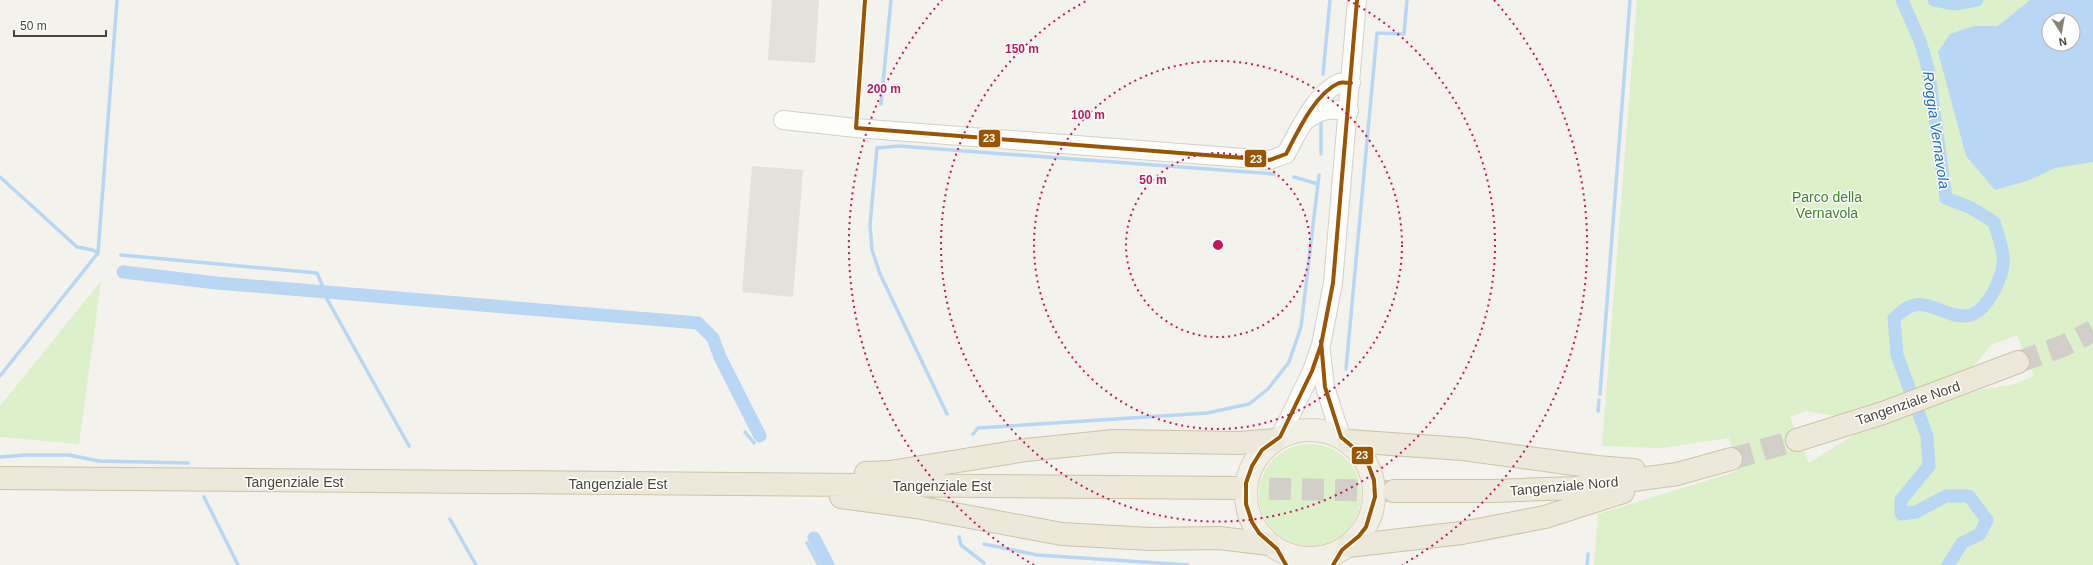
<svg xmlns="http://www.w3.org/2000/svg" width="2093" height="565" font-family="Arial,sans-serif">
	<rect width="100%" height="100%" fill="#f3f2ec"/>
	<path fill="#dcf0c9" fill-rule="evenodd" d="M 1637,0 L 2093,0 L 2093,565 L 1594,565 L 1598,514 L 1738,471 L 1729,438 L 1662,448 L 1602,446 ZM 2049,20 L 2073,20 L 2073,44 L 2049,44 ZM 2017,335 L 2034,376 L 2012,385 L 1979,390 L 1852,436 L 1809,463 L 1790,417 L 1805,411 L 1842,417 L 1969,371 L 1991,345 Z
		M 101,281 L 79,444 L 0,437 L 0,406 Z
		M1259 495a51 51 0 1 1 102 0a51 51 0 1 1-102 0Z"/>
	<path fill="#e2e1db" d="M 772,0 L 819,0 L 815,63 L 768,60 Z
		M 752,166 L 803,170 L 793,297 L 742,292 Z"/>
	<path fill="#b8d7f5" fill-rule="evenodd" d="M 2030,0 L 2093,0 L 2093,162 L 2055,168 L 2030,180 L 1995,190 L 1966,156 L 1938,52 L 1950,34 L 1974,26 L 1998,26 ZM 2049,20 L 2073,20 L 2073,44 L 2049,44 Z"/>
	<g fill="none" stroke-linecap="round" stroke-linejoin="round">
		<path stroke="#b8d7f5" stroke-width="3.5" d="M 1323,74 L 1330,0
			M 881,104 L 891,0
			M 1321,154 L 1321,121
			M 0,177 L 77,247 L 93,250 L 98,253
			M 1294,177 L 1318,184
			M 121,255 L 317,273 L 323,287
			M 327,299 L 409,446
			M 1346,369 L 1377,33 L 1404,34 L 1407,0
			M 0,376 L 98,253 L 117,0
			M 1600,394 L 1630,0
			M 1598,411 L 1599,400
			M 947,414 L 880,274 L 872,250 L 870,225 L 877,148 L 899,146 L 1274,174
			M 745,432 L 754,443
			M 973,434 L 978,428 L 1207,413 L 1249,404 L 1268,389 L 1289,362 L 1301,327 L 1319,175
			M 0,457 L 26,455 L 69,455 L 99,461 L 188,463
			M 204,497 L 238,565
			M 450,519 L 476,565
			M 959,537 L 961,545 L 984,563
			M 807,543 L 819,565
			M 984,544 L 1037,555 L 1188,565
			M 1587,565 L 1588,554"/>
		<path stroke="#b8d7f5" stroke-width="13" d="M 1902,0 L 1920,41 L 1928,68 L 1946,198 L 1971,208 L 1994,222 C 1997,233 2002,245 2003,257 C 2005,275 1988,309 1971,315 C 1952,321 1930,299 1911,306 C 1905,308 1899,314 1894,318 L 1897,355 L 1927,436 L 1929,466 L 1901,500 L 1901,514 L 1916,512 L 1946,496 L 1969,496 L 1987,520 L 1980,534 L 1962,543 L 1948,565
			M 1934,0 L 1955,4 L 1977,0
			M 123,272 L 217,283 L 698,323 L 713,338 L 720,357 L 760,436
			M 814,538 L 828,565"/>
		<path stroke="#d1cfc8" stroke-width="22" stroke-dasharray="22 11" stroke-linecap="butt" d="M 2018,362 L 2063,346 L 2093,331
			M 1731,459 L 1797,440
			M 1236,488 L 1394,491"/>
		<g stroke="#d1d0c9" stroke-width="20">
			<path id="minor" d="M 783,120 L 856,128 L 1270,160 L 1286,154 C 1298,132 1315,94 1339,83 C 1342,82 1348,83 1351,83
				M 1305,121 C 1321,109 1329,108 1349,111
				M 1321,352 L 1325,387 L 1341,437
				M 1280,437 L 1312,371 L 1321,345 L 1333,283 L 1357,0"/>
		</g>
		<g stroke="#d8d1b7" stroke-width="24">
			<path id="major" d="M1246 494a64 64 0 1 1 128 0a64 64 0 1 1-128 0Z"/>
		</g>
		<g stroke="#cec3a4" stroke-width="24">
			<path id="highway" d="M 1797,440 L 1883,413 L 2018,362
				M 1348,441 L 1463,449 L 1596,467 L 1634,470
				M 866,473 L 890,472 L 1026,450 L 1114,441 L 1239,443 L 1274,440
				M 0,478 L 1236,488
				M 1394,491 L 1493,491 L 1575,488 L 1677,474 L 1731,459
				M 841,497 L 916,507 L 1062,534 L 1150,539 L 1219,538 L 1269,544
				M 1348,546 L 1462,533 L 1545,517 L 1623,492"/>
		</g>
		<use href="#minor" stroke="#fdfdfc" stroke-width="18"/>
		<use href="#major" stroke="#f2efe4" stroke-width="22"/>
		<use href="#highway" stroke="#ede9da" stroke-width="22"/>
		<g stroke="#fff" stroke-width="7">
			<path id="bus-1" d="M 856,128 L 1270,160 L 1286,154 C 1297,133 1315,93 1339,83 C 1342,82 1347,83 1351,83
				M 856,128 L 865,0
				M 1321,341 L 1325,387 L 1341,437 L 1361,454 L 1368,464 L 1374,480 L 1375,497 L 1366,527 L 1359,536 L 1342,550 L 1333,565
				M 1286,565 L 1277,549 L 1259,533 L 1252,522 L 1246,504 L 1246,483 L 1252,466 L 1262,450 L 1280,437 L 1312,371 L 1321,345 L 1333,283 L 1357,0"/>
		</g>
		<use href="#bus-1" stroke="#950" stroke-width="4"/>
	</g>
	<g fill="none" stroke="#c2185b" stroke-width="2" stroke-dasharray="2 4">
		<circle cx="1218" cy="245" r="92"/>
		<circle cx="1218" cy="245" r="184"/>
		<path d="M1348 0A277 277 0 1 1 1088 0"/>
		<path d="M1034 565A369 369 0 0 1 942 0M1494 0A369 369 0 0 1 1402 565"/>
	</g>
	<g text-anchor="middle" stroke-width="3" stroke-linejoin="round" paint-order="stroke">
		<g font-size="14" fill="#3c8521" stroke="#fff">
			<text x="1827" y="202">Parco della<tspan x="1827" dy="16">Vernavola</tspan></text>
		</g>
		<g font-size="14" fill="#4b4536" stroke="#fff">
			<text transform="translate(1908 403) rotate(-19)" y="5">Tangenziale Nord</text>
			<text x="294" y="487">Tangenziale Est</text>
			<text x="618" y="489">Tangenziale Est</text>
			<text x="942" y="491">Tangenziale Est</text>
			<text transform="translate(1564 486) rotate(-5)" y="5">Tangenziale Nord</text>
		</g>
		<g font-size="15" font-style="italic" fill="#216fc5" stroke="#fff">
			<text transform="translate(1936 130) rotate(82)" y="5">Roggia Vernavola</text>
		</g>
	</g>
	<circle cx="1218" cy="245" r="6" fill="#c2185b" stroke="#fff" stroke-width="2"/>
	<g font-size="12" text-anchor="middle" font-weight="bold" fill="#c2185b" stroke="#fff" stroke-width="3" stroke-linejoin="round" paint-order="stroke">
		<text x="1022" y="53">150 m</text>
		<text x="884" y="93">200 m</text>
		<text x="1088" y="119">100 m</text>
		<text x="1153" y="184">50 m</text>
	</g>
	<g stroke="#fff" stroke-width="1.5">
		<rect x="978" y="129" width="23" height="19" rx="4" fill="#950"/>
		<rect x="1244" y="149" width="23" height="19" rx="4" fill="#950"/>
		<rect x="1351" y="446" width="23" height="19" rx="4" fill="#950"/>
	</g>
	<g font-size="11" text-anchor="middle" font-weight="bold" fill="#fff">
		<text x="989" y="142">23</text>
		<text x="1256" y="163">23</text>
		<text x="1362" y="459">23</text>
	</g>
	<g transform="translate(2061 32) rotate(169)"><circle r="19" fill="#ffffff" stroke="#b7b5af"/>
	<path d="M0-3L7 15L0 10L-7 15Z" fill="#868276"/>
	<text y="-6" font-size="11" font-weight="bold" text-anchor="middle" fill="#4b4536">N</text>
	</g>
	<path d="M14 30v6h92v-6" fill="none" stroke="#4b4536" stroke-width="2"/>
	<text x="20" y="30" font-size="12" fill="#4b4536" stroke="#ffffff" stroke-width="3" paint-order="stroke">50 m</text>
</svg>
